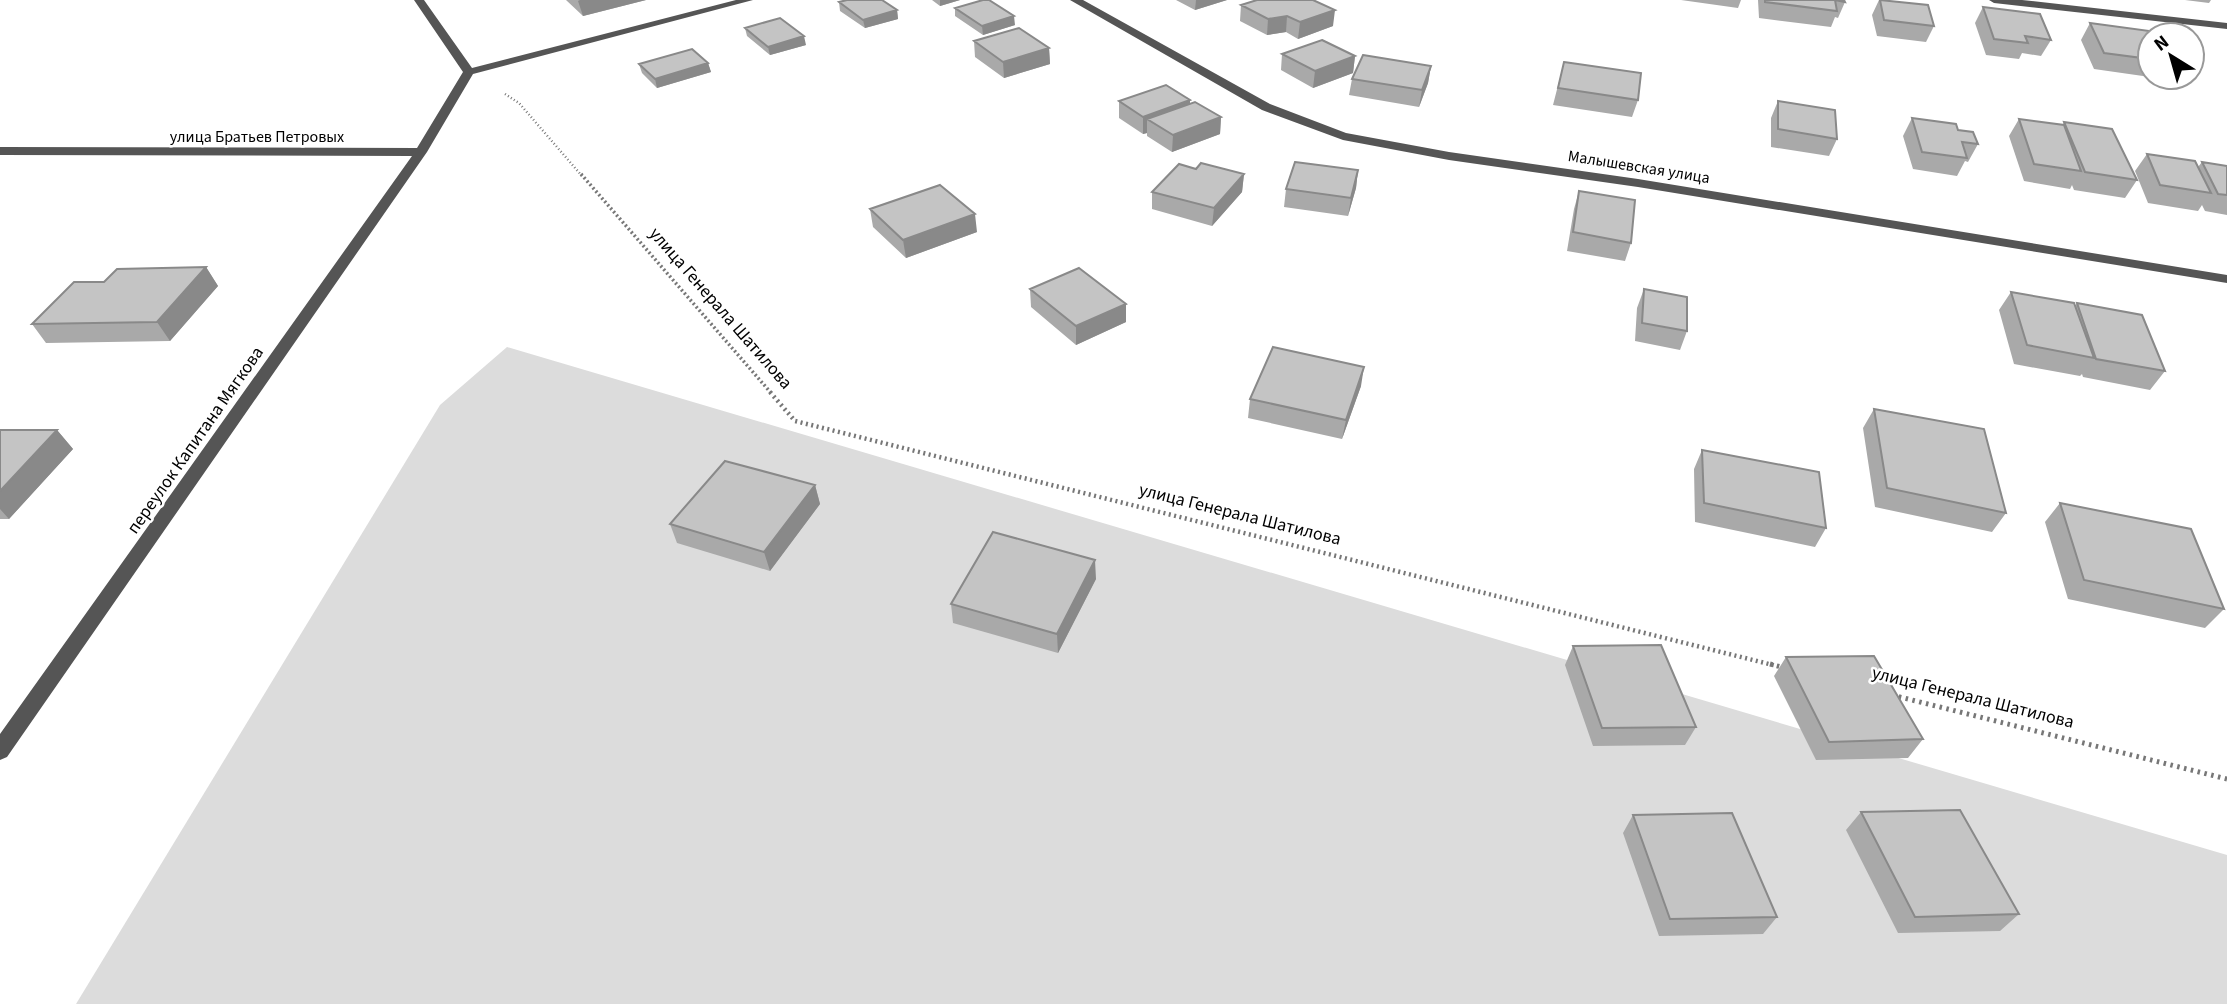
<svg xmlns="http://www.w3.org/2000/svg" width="2227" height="1004" font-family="'Source Sans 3',sans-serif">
	<rect width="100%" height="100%" fill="#fff"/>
	<path fill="#dcdcdc" d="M 507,347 L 2227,855 L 2227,1004 L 76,1004 L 440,405 Z"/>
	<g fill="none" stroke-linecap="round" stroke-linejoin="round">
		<path stroke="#777" stroke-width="2.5" stroke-dasharray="1 2.5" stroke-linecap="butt" d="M 505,94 L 519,103 L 582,176"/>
		<path stroke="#777" stroke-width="3.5" stroke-dasharray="2 2.5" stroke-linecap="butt" d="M 581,174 L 772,394"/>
		<path stroke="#777" stroke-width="4.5" stroke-dasharray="2 3.5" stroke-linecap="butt" d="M 770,392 L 795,421 L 1777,666"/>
		<path stroke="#777" stroke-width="5" stroke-dasharray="2.5 4.5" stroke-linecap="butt" d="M 1770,664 L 1785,668
			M 1892,695 L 2227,779"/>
		<path fill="#555" fill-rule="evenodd" d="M 414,0 L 424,0 L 472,68 L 736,0 L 753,0 L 473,74 L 427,152 L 7,757 L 0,760 L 0,734 L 412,156 L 0,155 L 0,147 L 417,148 L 463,72 Z
			M 1070,0 L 1083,0 L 1270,104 L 1346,133 L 1449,152 L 1638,179 L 2227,275 L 2227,283 L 1638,187 L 1449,160 L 1343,140 L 1262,110 Z
			M 1989,0 L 2022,0 L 2227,23 L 2227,29 L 1994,3 Z"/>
	</g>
	<path fill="#a9a9a9" d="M 566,0 L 646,0 L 583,16 Z
		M 932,0 L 960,0 L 940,6 Z
		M 1176,0 L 1227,0 L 1195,10 Z
		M 1681,0 L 1741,0 L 1738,8 Z
		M 1758,0 L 1844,0 L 1845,2 L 1838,18 L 1835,17 L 1831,27 L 1759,18 Z
		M 1879,0 L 1887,0 L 1934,26 L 1926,42 L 1877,36 L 1872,15 Z
		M 2185,0 L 2211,0 L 2209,3 Z
		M 839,2 L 897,10 L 898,19 L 865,28 L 840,11 Z
		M 1241,5 L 1333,26 L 1298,39 L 1286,32 L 1267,35 L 1240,21 Z
		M 1983,7 L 2051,40 L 2041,56 L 2022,53 L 2019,59 L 1986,55 L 1975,23 Z
		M 955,8 L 1015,25 L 983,35 L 955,16 Z
		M 2090,23 L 2150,35 L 2150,77 L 2094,69 L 2081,40 Z
		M 745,28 L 806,45 L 770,55 L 747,36 Z
		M 974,41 L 1049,48 L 1050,64 L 1004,78 L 975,57 Z
		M 1282,54 L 1355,56 L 1353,73 L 1313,88 L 1281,70 Z
		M 1564,62 L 1638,100 L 1632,117 L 1553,105 Z
		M 708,63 L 711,72 L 657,88 L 642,73 L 639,64 Z
		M 1431,66 L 1428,83 L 1419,107 L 1349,95 L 1352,79 Z
		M 2151,77 L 2180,77 L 2178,81 Z
		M 1190,100 L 1190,103 L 1221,117 L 1220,134 L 1172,152 L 1147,136 L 1147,133 L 1143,134 L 1119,118 L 1119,101 Z
		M 1778,101 L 1837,139 L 1829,156 L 1771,147 L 1771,118 Z
		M 1912,118 L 1958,130 L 1978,144 L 1968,162 L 1965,161 L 1957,176 L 1913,169 L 1903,136 Z
		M 2019,119 L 2063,125 L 2064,122 L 2137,180 L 2125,198 L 2074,190 L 2072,185 L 2070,189 L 2024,181 L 2009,136 Z
		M 2147,154 L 2198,167 L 2202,162 L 2227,166 L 2227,215 L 2205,211 L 2202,205 L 2198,211 L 2148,203 L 2135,171 Z
		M 1196,169 L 1244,174 L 1242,192 L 1212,226 L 1152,209 L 1152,192 Z
		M 1358,170 L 1356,188 L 1348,216 L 1284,207 L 1286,189 Z
		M 1579,191 L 1631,243 L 1625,261 L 1567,251 L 1574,209 Z
		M 870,209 L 977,232 L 906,258 L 873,227 Z
		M 206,267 L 218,286 L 170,341 L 46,343 L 32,324 L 104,282 Z
		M 1030,289 L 1126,304 L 1126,322 L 1076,345 L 1031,307 Z
		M 1644,289 L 1687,331 L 1680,350 L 1635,341 L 1637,308 Z
		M 2011,292 L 2075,306 L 2077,303 L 2165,371 L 2150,390 L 2083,377 L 2082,374 L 2080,376 L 2014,364 L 1999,310 Z
		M 1361,386 L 1342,439 L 1248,418 L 1250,399 Z
		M 1874,409 L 2006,513 L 1992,532 L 1875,507 L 1863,428 Z
		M 0,430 L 57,430 L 73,449 L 9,519 L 0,519 Z
		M 1702,450 L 1826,528 L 1815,547 L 1695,522 L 1694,469 Z
		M 815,485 L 820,504 L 770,571 L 677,543 L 670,524 Z
		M 2060,503 L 2224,609 L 2205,628 L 2068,599 L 2045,522 Z
		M 1096,579 L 1058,653 L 953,623 L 951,604 Z
		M 1573,646 L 1696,727 L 1685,745 L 1593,746 L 1565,665 Z
		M 1786,657 L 1923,739 L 1908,758 L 1816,760 L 1774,676 Z
		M 1861,812 L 2019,914 L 2000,931 L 1898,933 L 1846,830 Z
		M 1633,815 L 1777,917 L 1763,934 L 1659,936 L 1623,833 Z"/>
	<path fill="#898989" d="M 580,0 L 646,0 L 583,16 L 578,1 Z
		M 940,0 L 960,0 L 940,6 Z
		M 1196,0 L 1227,0 L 1195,10 Z
		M 897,10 L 898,19 L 865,28 L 863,20 Z
		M 1335,10 L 1333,26 L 1298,39 L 1300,22 Z
		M 1014,16 L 1015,25 L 983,35 L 982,26 Z
		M 1287,16 L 1286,32 L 1267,35 L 1268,19 Z
		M 804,36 L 806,45 L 770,55 L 768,47 Z
		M 1049,48 L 1050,64 L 1004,78 L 1003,62 Z
		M 1355,56 L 1353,73 L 1313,88 L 1315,71 Z
		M 708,63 L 711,72 L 657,88 L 655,79 Z
		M 1431,66 L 1428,83 L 1419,107 L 1422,90 Z
		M 1190,100 L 1190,117 L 1147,119 L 1147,133 L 1143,134 L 1143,117 Z
		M 1221,117 L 1220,134 L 1172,152 L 1173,135 Z
		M 1358,170 L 1356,188 L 1348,216 L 1351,198 Z
		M 1244,174 L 1242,192 L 1212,226 L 1214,208 Z
		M 975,214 L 977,232 L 906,258 L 903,240 Z
		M 206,267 L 218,286 L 170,341 L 157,322 Z
		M 1126,304 L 1126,322 L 1076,345 L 1076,326 Z
		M 1364,367 L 1361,386 L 1342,439 L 1346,420 Z
		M 57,430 L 73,449 L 9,519 L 0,509 L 0,491 Z
		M 815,485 L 820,504 L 770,571 L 764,552 Z
		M 1095,560 L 1096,579 L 1058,653 L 1057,634 Z"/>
	<path fill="#c4c4c4" stroke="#898989" stroke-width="2" d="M 847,0 L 882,0 L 897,10 L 863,20 L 839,2 Z
		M 983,0 L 989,0 L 1014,16 L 982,26 L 955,8 Z
		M 1257,0 L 1313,0 L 1335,10 L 1300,22 L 1287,16 L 1268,19 L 1241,5 Z
		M 1765,0 L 1844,0 L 1845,2 L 1835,0 L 1837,11 L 1765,2 Z
		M 1880,0 L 1928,5 L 1934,26 L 1884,20 Z
		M 1983,7 L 2040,14 L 2051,40 L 2025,36 L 2028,43 L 1994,39 Z
		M 780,18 L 804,36 L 768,47 L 745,28 Z
		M 2090,23 L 2172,34 L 2172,35 L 2150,35 L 2150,59 L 2104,53 Z
		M 1019,28 L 1049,48 L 1003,62 L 974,41 Z
		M 1322,40 L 1355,56 L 1315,71 L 1282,54 Z
		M 692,49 L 708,63 L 655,79 L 639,64 Z
		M 1363,55 L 1431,66 L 1422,90 L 1352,79 Z
		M 1564,62 L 1641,73 L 1638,100 L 1558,88 Z
		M 1166,85 L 1190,100 L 1143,117 L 1119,101 Z
		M 1778,101 L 1835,110 L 1837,139 L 1778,129 Z
		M 1195,102 L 1221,117 L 1173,135 L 1147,119 Z
		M 1912,118 L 1956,124 L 1958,130 L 1973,132 L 1978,144 L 1962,142 L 1967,158 L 1922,152 Z
		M 2019,119 L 2064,125 L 2081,171 L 2034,164 Z
		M 2064,122 L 2112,129 L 2137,180 L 2085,172 Z
		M 2147,154 L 2195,161 L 2211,193 L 2160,185 Z
		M 1295,162 L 1358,170 L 1351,198 L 1286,189 Z
		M 2202,162 L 2227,166 L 2227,195 L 2218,194 Z
		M 1201,163 L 1244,174 L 1214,208 L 1152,192 L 1179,164 L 1196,169 Z
		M 940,185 L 975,214 L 903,240 L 870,209 Z
		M 1579,191 L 1635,200 L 1631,243 L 1573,232 Z
		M 206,267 L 157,322 L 32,324 L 74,282 L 104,282 L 117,269 Z
		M 1079,268 L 1126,304 L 1076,326 L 1030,289 Z
		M 1644,289 L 1687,297 L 1687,331 L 1642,323 Z
		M 2011,292 L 2074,303 L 2094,358 L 2027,345 Z
		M 2077,303 L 2142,315 L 2165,371 L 2096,359 Z
		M 1273,347 L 1364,367 L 1346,420 L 1250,399 Z
		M 1874,409 L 1984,429 L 2006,513 L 1887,488 Z
		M 0,430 L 57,430 L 0,491 Z
		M 1702,450 L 1819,472 L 1826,528 L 1704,503 Z
		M 725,461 L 815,485 L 764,552 L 670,524 Z
		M 2060,503 L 2191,529 L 2224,609 L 2084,580 Z
		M 993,532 L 1095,560 L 1057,634 L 951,604 Z
		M 1661,645 L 1696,727 L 1602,728 L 1573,646 Z
		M 1874,656 L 1923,739 L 1829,742 L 1786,657 Z
		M 1960,810 L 2019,914 L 1915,917 L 1861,812 Z
		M 1732,813 L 1777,917 L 1670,919 L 1633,815 Z"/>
	<g text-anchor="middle" stroke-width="5" stroke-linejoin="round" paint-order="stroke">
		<g font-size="16" fill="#000" stroke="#fff">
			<text x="257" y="142">улица Братьев Петровых</text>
			<text transform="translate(1639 166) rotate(9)" y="6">Малышевская улица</text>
		</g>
		<g font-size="18" fill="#000" stroke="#fff">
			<text transform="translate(721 308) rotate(49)" y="6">улица Генерала Шатилова</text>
			<text transform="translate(195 440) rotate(-55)" y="6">переулок Капитана Мягкова</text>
			<text transform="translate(1240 514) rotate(14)" y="6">улица Генерала Шатилова</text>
			<text transform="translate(1973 697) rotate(14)" y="6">улица Генерала Шатилова</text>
		</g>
	</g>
	<g transform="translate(2171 56) rotate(323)"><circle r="33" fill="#ffffff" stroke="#999999" stroke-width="2"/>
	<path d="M0-5L12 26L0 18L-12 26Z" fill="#000000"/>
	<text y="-10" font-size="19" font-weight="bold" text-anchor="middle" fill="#000000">N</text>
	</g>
</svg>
